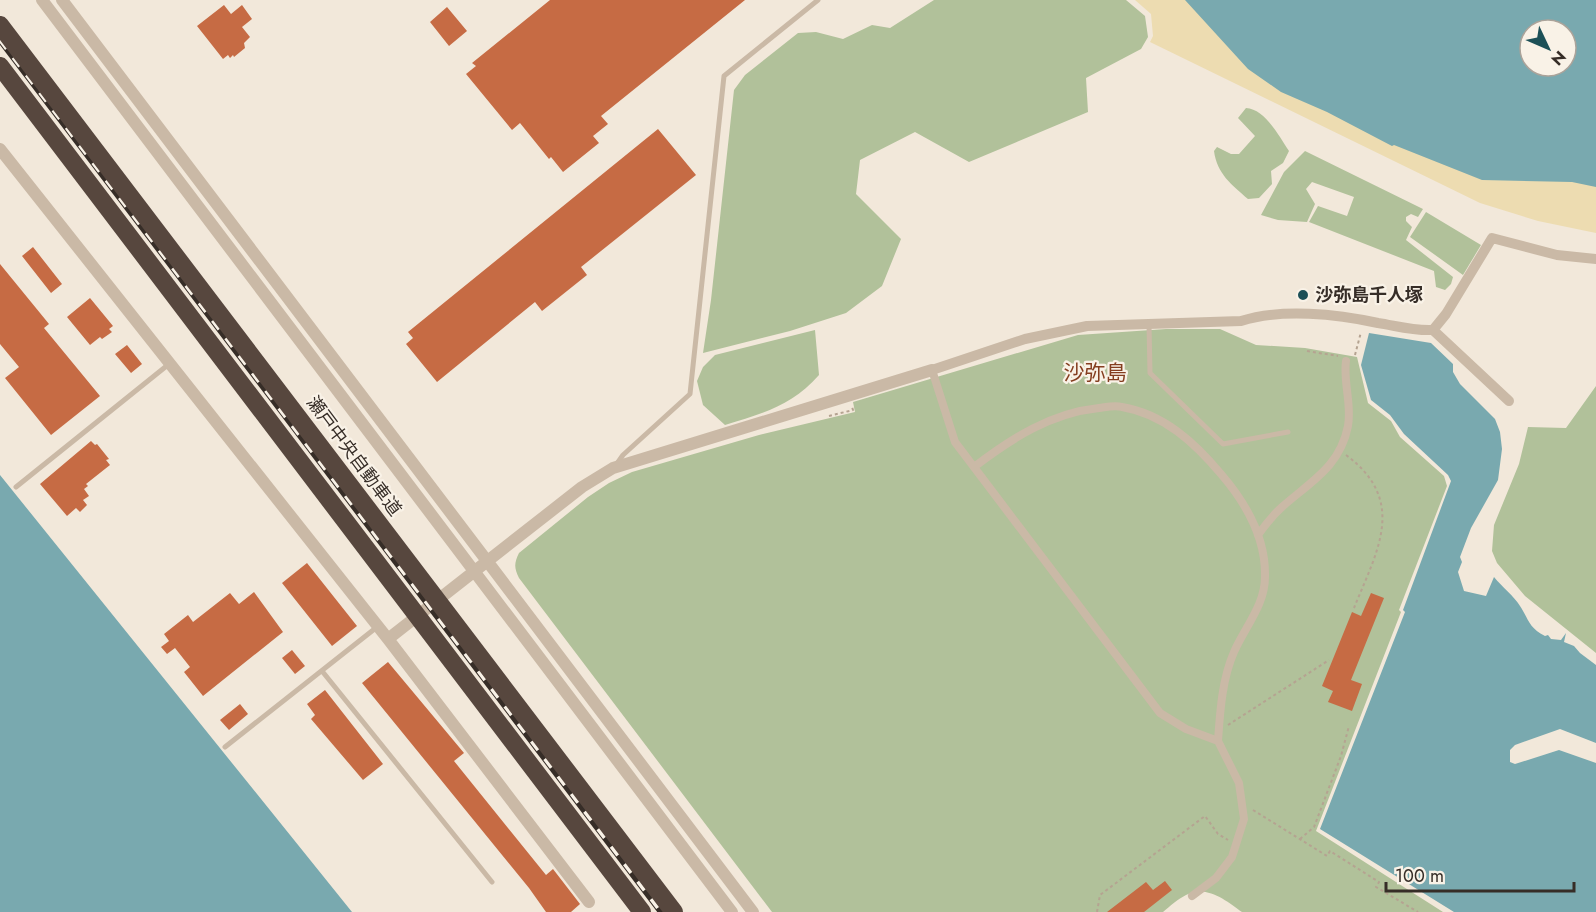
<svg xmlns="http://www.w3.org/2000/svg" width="1596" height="912" font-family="Jost,'Noto Sans JP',sans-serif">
	<rect width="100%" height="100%" fill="#f2e8da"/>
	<path fill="#b1c19a" d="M 934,0 L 1126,0 L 1145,16 L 1148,37 L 1141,49 L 1086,78 L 1088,112 L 969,162 L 915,132 L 860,160 L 856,194 L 901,239 L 882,286 L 846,313 L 790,331 L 703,353 L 711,300 L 734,90 L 745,75 L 798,33 L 816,32 L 843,39 L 872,25 L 890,28 Z
		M 1246,108 C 1265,109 1279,136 1289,151 L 1283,163 L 1271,171 L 1272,184 L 1259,198 L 1248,199 C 1232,185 1217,174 1214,151 L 1217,147 L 1231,154 L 1239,154 L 1255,136 L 1238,118 Z
		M 1305,151 L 1423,209 L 1418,217 L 1411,214 L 1406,217 L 1406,221 L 1412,227 L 1406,240 L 1453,277 L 1451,284 L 1445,290 L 1436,287 L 1434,271 L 1309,222 L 1318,206 L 1347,216 L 1354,197 L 1312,182 L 1306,189 L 1315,204 L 1307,222 L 1278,220 L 1261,215 L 1284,172 Z
		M 1426,212 L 1481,245 L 1463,275 L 1410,237 Z
		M 1166,329 L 1220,329 L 1256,345 L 1305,348 L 1357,357 L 1368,403 L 1391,421 L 1400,437 L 1444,476 L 1447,486 L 1399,610 L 1401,612 L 1316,831 L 1443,912 L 1242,912 C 1227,901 1206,884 1186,895 C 1178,899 1170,906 1163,912 L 772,912 L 519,578 C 514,568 514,563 519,553 L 588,497 L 609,483 L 632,472 L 759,435 L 855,412 L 853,402 L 1078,335 Z
		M 815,330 L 819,375 C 792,406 763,413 725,425 L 703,405 L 697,381 L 703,367 L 715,355 Z
		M 1596,386 L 1596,653 L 1525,596 L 1497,563 L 1492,551 L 1494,525 L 1519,464 L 1528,427 L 1566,428 Z"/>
	<path fill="#eddcb1" d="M 1135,0 L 1227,0 L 1596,161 L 1596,233 L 1538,221 L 1480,203 L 1150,42 L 1153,36 L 1151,14 Z"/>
	<path fill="#79a9af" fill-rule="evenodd" d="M 1185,0 L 1596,0 L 1596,187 L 1572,182 L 1482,180 L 1394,145 L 1392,146 L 1327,112 L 1281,92 L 1248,69 ZM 1530,30 L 1566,30 L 1566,66 L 1530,66 Z
		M 1369,333 L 1431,343 L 1453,364 L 1453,372 L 1460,384 L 1495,419 L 1500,432 L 1502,449 L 1498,480 L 1471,528 L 1460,557 L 1462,562 L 1458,572 L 1464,591 L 1486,596 L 1494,577 C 1502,587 1514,596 1520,606 C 1529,620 1529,628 1545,636 L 1548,635 L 1551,639 L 1561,640 L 1566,633 L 1564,642 L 1574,646 L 1580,653 L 1596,665 L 1596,912 L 1454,912 L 1320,829 L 1405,612 L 1403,610 L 1451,481 L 1448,475 L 1404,434 L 1390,415 L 1371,400 L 1361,365 Z
		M 0,475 L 352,912 L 0,912 Z"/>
	<path fill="#f2e8da" d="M 1560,729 L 1596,743 L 1596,763 L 1559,750 L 1515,764 L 1510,762 L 1510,750 L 1515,745 Z"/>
	<path fill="#c66b44" d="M 550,0 L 745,0 L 601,116 L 608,124 L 593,136 L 599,143 L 563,172 L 551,157 L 549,159 L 520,123 L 512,130 L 466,74 L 476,66 L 472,63 Z
		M 224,5 L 231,14 L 242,5 L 252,19 L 242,27 L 250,37 L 244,43 L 245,48 L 234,57 L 233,55 L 230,58 L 228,55 L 223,59 L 197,26 Z
		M 447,7 L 467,31 L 449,46 L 430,22 Z
		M 658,129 L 696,175 L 581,267 L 587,275 L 542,311 L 535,302 L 437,382 L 406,344 L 413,338 L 408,332 Z
		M 33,247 L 62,284 L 51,293 L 22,256 Z
		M 0,264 L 49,324 L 44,328 L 100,396 L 51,435 L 5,378 L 19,367 L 0,344 Z
		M 90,298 L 113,326 L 109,329 L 112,332 L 102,339 L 100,337 L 90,345 L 67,317 Z
		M 127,345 L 142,364 L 131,373 L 115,354 Z
		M 91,441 L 95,445 L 97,444 L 109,459 L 106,460 L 110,465 L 86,484 L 88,486 L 84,489 L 89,496 L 83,500 L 87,505 L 80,512 L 76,508 L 67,516 L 40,484 Z
		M 307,563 L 357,626 L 332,646 L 282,583 Z
		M 254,592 L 283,632 L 203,696 L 184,672 L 190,667 L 175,648 L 167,654 L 161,647 L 169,641 L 164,634 L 188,615 L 193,622 L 230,593 L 239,604 Z
		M 1371,593 L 1384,598 L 1351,680 L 1362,684 L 1352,711 L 1328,702 L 1333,691 L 1322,686 L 1352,612 L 1361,616 Z
		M 292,650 L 305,666 L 295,674 L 282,658 Z
		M 388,662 L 464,753 L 454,761 L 546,875 L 553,869 L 580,904 L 571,912 L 546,912 L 529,888 L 362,683 Z
		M 325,690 L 383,764 L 363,780 L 311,719 L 315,715 L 307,704 Z
		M 240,704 L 248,714 L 229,730 L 220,720 Z
		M 1165,881 L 1172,890 L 1144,912 L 1107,912 L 1146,882 L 1153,890 Z"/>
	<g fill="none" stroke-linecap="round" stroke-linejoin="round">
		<path stroke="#b5a391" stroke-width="2" stroke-dasharray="3 3" stroke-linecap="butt" d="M 1307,351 L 1338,356
			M 1355,355 L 1361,332
			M 829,416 L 853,410 L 852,407
			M 1346,455 C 1408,501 1377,551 1354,608
			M 1228,725 L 1329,660
			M 1253,810 L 1327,856 L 1330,851 L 1379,882 L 1376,887 L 1418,912
			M 1300,839 L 1314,827 L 1341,756 L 1349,726
			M 1097,912 L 1100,895 L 1205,816 L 1218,834 L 1228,840"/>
		<path stroke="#cab9a6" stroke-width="5" d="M 1149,324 L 1150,373 L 1223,444 L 1288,432
			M 616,465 L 623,455 L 690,394 L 724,76 L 818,0
			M 16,487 L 169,364
			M 322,671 L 492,882
			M 225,747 L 377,627"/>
		<path stroke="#cab9a6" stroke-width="8" d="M 932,370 L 955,442 L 1160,713 L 1186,729 L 1218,741 L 1239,783 L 1244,819 L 1232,857 L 1216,878 L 1192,896
			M 974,467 C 1012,438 1051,413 1099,408 C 1107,407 1115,405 1122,407 C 1164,414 1195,443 1221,474 C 1246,503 1266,538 1265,577 C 1265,605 1245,627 1234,652 C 1222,679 1220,712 1218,741
			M 1258,535 C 1265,525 1273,515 1282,507 C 1310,482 1340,467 1348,426 C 1352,404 1343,382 1346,361"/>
		<path stroke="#cab9a6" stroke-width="10" d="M 1433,330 L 1446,314 L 1492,238 L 1557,255 L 1596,259
			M 932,370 L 1025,339 L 1087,326 L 1241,321 C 1281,308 1337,314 1378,323 C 1397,326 1413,331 1433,330 L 1509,401"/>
		<path stroke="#cab9a6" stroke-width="12" d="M 42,0 L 732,912
			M 62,0 L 753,912
			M 0,149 L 388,639 L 589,902
			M 388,639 L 582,487 L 613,468 L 932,370"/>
		<g stroke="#362d27" stroke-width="6">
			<path id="rail" d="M 0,40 L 661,912"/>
		</g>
		<use href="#rail" stroke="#f9f2e7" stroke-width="4" stroke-dasharray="11" stroke-linecap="butt"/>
		<path stroke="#57473e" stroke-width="18" d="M 0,25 L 674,912
			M 0,66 L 642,912"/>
	</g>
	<circle fill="#1d5057" stroke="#f9f2e7" stroke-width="2" cx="1303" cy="295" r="6"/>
	<g text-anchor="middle" stroke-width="4.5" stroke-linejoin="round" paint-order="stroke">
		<g font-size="18" font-weight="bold" fill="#362d27" stroke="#f9f2e7" text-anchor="start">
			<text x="1315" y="301">沙弥島千人塚</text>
		</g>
		<g font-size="18" fill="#362d27" stroke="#f9f2e7">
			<text transform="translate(354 456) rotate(53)" y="6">瀬戸中央自動車道</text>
		</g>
		<g font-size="21" fill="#853e20" stroke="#f9f2e7">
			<text x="1095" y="380">沙弥島</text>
		</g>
	</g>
	<g transform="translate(1548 48) rotate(134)"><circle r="28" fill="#f9f2e7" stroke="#aba39a" stroke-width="1.5"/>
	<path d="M0-4.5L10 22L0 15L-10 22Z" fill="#1d5057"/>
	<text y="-9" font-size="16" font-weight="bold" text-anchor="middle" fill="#362d27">N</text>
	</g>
	<path d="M1386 882v9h188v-9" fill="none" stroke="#362d27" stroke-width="3"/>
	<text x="1395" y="882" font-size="18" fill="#362d27" stroke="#f9f2e7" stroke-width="4.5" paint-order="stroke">100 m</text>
</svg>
